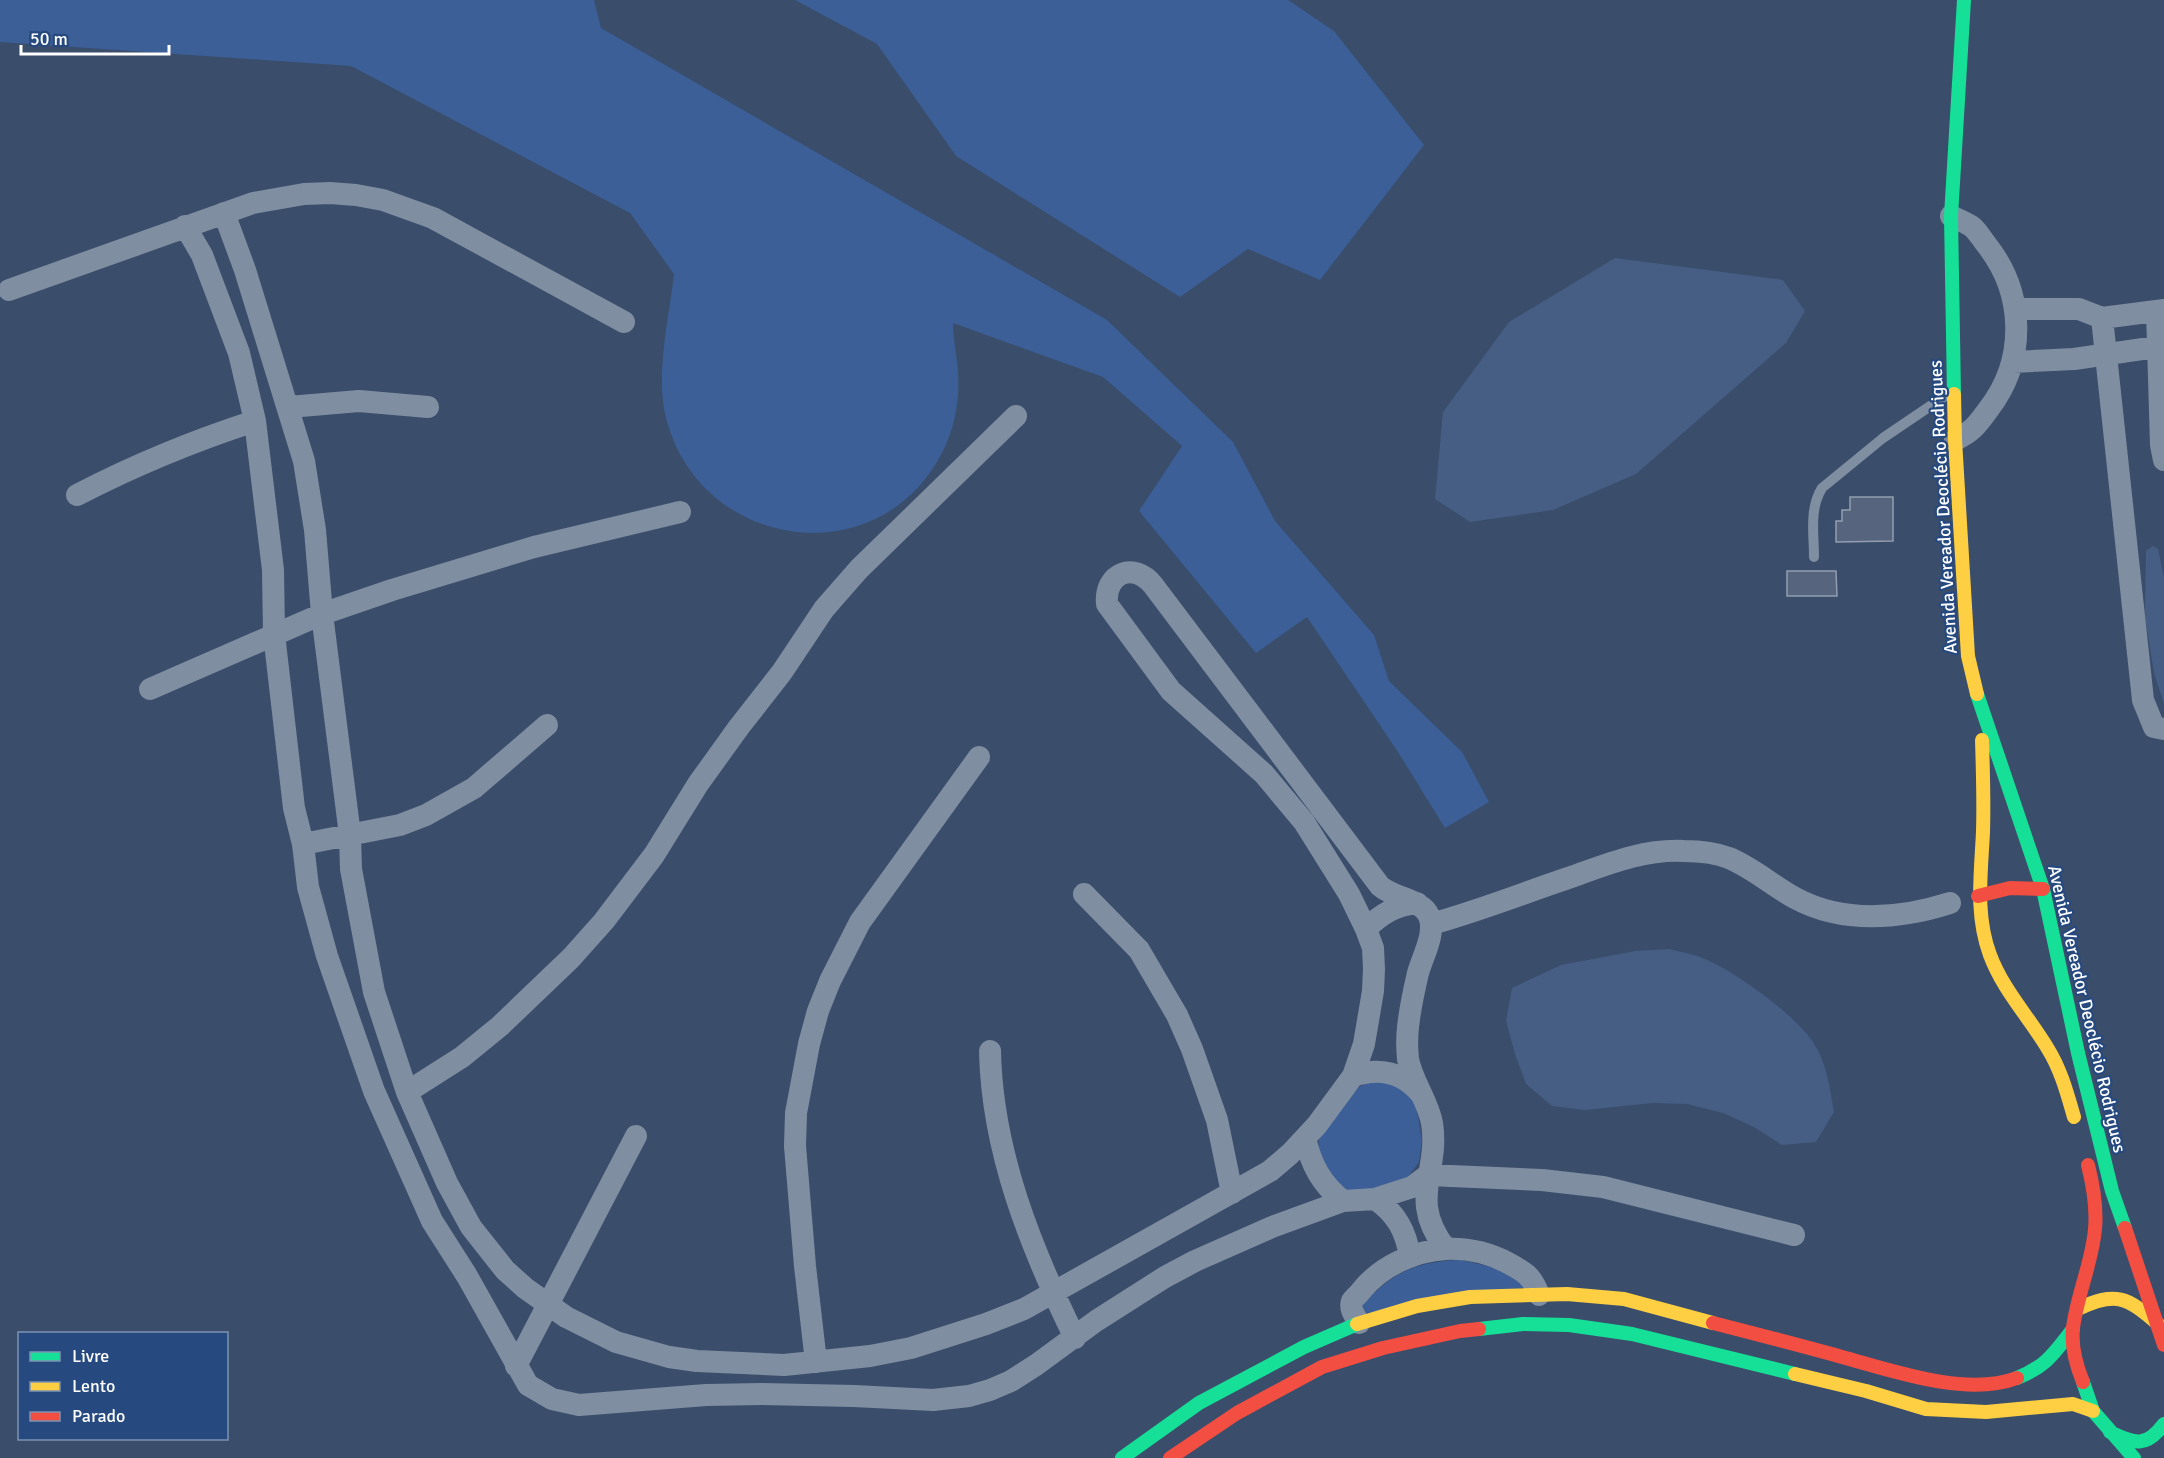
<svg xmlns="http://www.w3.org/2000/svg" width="2164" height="1458" font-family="Signika,sans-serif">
	<rect width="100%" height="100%" fill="#3a4d6b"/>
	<path fill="#3b5f96" d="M 0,0 L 594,0 L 601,28 L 1107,320 L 1233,442 L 1275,521 L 1374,635 L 1389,681 L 1462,752 L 1489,802 L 1445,828 L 1398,752 L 1307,617 L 1256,653 L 1139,511 L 1182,446 L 1103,377 L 953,323 C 953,339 957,356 958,372 C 960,399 955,427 943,451 C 880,577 700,551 666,418 C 655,376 669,317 674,274 L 630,213 L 351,66 L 0,42 Z
		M 795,0 L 1288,0 L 1334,31 L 1424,145 L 1320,280 L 1248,249 L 1180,297 L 956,156 L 877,44 Z
		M 1370,1081 L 1397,1084 L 1414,1102 L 1418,1116 L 1422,1141 L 1419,1162 L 1408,1177 L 1372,1190 L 1350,1192 L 1334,1184 L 1318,1149 L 1319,1139 L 1354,1090 Z
		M 1461,1260 L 1496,1268 L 1527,1287 L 1356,1315 C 1383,1276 1414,1261 1461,1260 Z"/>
	<path fill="#465e84" d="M 1615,258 L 1783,280 L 1805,311 L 1786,343 L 1636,474 L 1553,510 L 1470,522 L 1435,499 L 1443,412 L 1509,322 Z
		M 2153,546 L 2158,549 L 2164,577 L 2164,704 L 2154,673 L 2145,617 L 2146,551 Z
		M 1669,949 C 1681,952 1694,954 1705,959 C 1736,972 1794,1014 1813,1042 C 1827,1063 1830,1089 1834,1112 L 1816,1142 L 1782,1145 L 1754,1127 L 1723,1113 L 1687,1104 L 1653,1103 L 1585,1110 L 1552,1106 L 1526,1084 L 1515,1054 L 1506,1021 L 1512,988 L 1561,965 L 1635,951 Z"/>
	<path fill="#56657d" stroke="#939eb0" stroke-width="1.5" d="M 1850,497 L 1893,497 L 1893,541 L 1836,542 L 1836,521 L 1842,521 L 1842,510 L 1850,510 Z
		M 1787,571 L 1836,571 L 1837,596 L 1787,596 Z"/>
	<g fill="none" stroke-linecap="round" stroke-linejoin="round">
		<path stroke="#808ea1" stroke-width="10" d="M 1814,557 C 1814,534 1809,509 1822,488 L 1883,438 L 1948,394"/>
		<path stroke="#808ea1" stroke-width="22" d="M 224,213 L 245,270 L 304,461 L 315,530 L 322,614 L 350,835 L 351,869 L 374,992 L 407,1092 L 447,1183 L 471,1227 L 505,1270 L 525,1288 L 566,1317 L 616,1342 L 669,1357 L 697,1361 L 784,1365 L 870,1356 L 911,1348 L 986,1324 L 1024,1309 L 1270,1171 L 1290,1154 L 1317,1125 L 1353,1076 L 1364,1044 L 1373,991 L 1374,969 L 1373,948 L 1366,929 L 1349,894 L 1304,822 L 1264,774 L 1171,691 L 1107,604 C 1104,573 1134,561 1153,585 L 1380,886 C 1395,899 1422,899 1429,916 C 1436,934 1423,955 1418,973 C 1414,990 1410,1009 1408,1027 C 1407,1036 1407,1049 1408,1059 C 1412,1081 1428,1101 1432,1123 C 1440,1173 1407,1199 1446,1249
			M 1951,216 C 1957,219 1965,222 1971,226 C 1977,230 1981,238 1986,244 C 2025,293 2027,360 1988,410 C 1976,426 1973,431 1955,440
			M 185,226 L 202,255 L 239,353 L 255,421 L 273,570 L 274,634 L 294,808 L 303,844 L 308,887 L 327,956 L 374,1091 L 432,1221 L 467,1276 L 528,1385 L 552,1399 L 579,1405 L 706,1395 L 762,1394 L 854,1396 L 933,1400 L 969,1396 L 990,1390 L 1011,1381 L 1036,1365 L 1096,1321 L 1165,1277 L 1195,1261 L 1272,1227 L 1343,1201 L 1375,1199 L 1412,1187 L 1428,1175 L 1542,1180 L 1603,1187 L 1794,1235
			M 9,290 L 253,203 L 304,194 L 330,193 L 356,195 L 383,200 L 433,218 L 624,322
			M 2015,309 L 2079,309 L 2102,318 L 2164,310
			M 2157,311 L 2161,445 L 2164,460
			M 2102,318 L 2143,700 L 2154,727 L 2164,729
			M 2013,362 L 2074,359 L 2164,346
			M 289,407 L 359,401 L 428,407
			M 77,495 C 135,465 193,441 255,421
			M 150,689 L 322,614 L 392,590 L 534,547 L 680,512
			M 303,844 L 400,825 L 426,815 L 474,788 L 547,725
			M 1084,894 L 1139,950 L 1177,1015 L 1192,1049 L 1217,1120 L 1232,1193
			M 1431,924 C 1479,911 1526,892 1574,876 C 1610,863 1645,849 1684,851 C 1698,851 1716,853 1729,858 C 1753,868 1773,886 1795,898 C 1843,924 1900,919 1950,903
			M 1366,929 C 1381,914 1396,905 1417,903
			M 990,1051 C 992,1152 1031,1248 1075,1338
			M 1353,1076 C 1379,1067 1403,1072 1421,1094
			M 407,1092 L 462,1057 L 500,1026 L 571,958 L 604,921 L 654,855 L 698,784 L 739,727 L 782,672 L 824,609 L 859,569 L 1016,416
			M 1305,1138 C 1311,1164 1321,1184 1343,1201
			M 1375,1199 C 1396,1213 1406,1231 1410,1257
			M 1359,1323 C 1355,1316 1349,1309 1352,1301 C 1354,1298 1359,1294 1361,1291 C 1381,1266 1414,1251 1446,1249 C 1467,1248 1489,1253 1508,1263 C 1525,1272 1532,1276 1539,1295
			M 816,1362 L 805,1266 L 795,1146 L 796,1113 L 809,1044 L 818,1011 L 830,981 L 860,922 L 979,757
			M 516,1366 L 636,1136"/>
		<path stroke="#16e098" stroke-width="14" d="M 1954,394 L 1951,216 L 1964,0
			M 1977,694 L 2043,889 L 2078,1053 L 2112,1191 L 2125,1228
			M 1479,1329 L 1523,1324 L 1569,1325 L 1632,1334 L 1795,1374
			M 2017,1378 C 2047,1366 2054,1353 2073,1329
			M 2083,1382 L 2093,1411 L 2134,1458
			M 2110,1432 C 2135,1444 2146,1448 2164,1424
			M 1122,1458 L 1199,1403 L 1304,1347 L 1357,1324"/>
		<path stroke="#ffcf43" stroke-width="14" d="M 1954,394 L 1955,440 L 1968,656 L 1977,694
			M 1982,740 C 1983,771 1984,801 1983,832 C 1981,874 1975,915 1990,955 C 2003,990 2029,1017 2048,1049 C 2061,1070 2067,1093 2074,1117
			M 2078,1309 C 2116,1291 2127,1297 2158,1324
			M 1357,1324 L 1417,1306 L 1470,1297 L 1567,1294 L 1624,1299 L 1713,1323
			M 1795,1374 L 1866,1391 L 1926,1409 L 1986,1412 L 2073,1404 L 2093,1411"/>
		<path stroke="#f24e42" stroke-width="14" d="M 1978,896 L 2010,888 L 2043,889
			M 2125,1228 L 2164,1345
			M 1713,1323 C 1756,1334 1799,1345 1842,1357 C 1893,1371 1966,1397 2017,1378
			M 2083,1382 C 2076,1365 2071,1347 2073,1328 C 2077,1295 2092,1263 2095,1229 C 2097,1208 2093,1185 2088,1165
			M 1170,1458 L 1237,1413 L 1322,1367 L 1383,1348 L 1460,1331 L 1479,1329"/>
	</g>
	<g text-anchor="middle" stroke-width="4.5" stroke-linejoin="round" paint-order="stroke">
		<g font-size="18" fill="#fff" stroke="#26497f">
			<text transform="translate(1943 507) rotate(-93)" y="6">Avenida Vereador Deoclécio Rodrigues</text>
			<text transform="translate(2087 1009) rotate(77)" y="6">Avenida Vereador Deoclécio Rodrigues</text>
		</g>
	</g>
	<rect x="18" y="1332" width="210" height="108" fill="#26497f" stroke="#7d92b2" stroke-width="1.5"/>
	<rect x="30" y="1352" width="30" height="9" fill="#16e098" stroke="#7d92b2" stroke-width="1.5"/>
	<text x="72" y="1362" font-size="18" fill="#ffffff">Livre</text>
	<rect x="30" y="1382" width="30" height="9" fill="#ffcf43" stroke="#7d92b2" stroke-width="1.5"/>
	<text x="72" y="1392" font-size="18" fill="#ffffff">Lento</text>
	<rect x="30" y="1412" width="30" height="9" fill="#f24e42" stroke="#7d92b2" stroke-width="1.5"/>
	<text x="72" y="1422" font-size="18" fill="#ffffff">Parado</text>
	<path d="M21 45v9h148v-9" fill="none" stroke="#ffffff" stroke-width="3"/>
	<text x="30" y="45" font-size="18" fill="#ffffff" stroke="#26497f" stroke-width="4.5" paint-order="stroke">50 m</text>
</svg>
